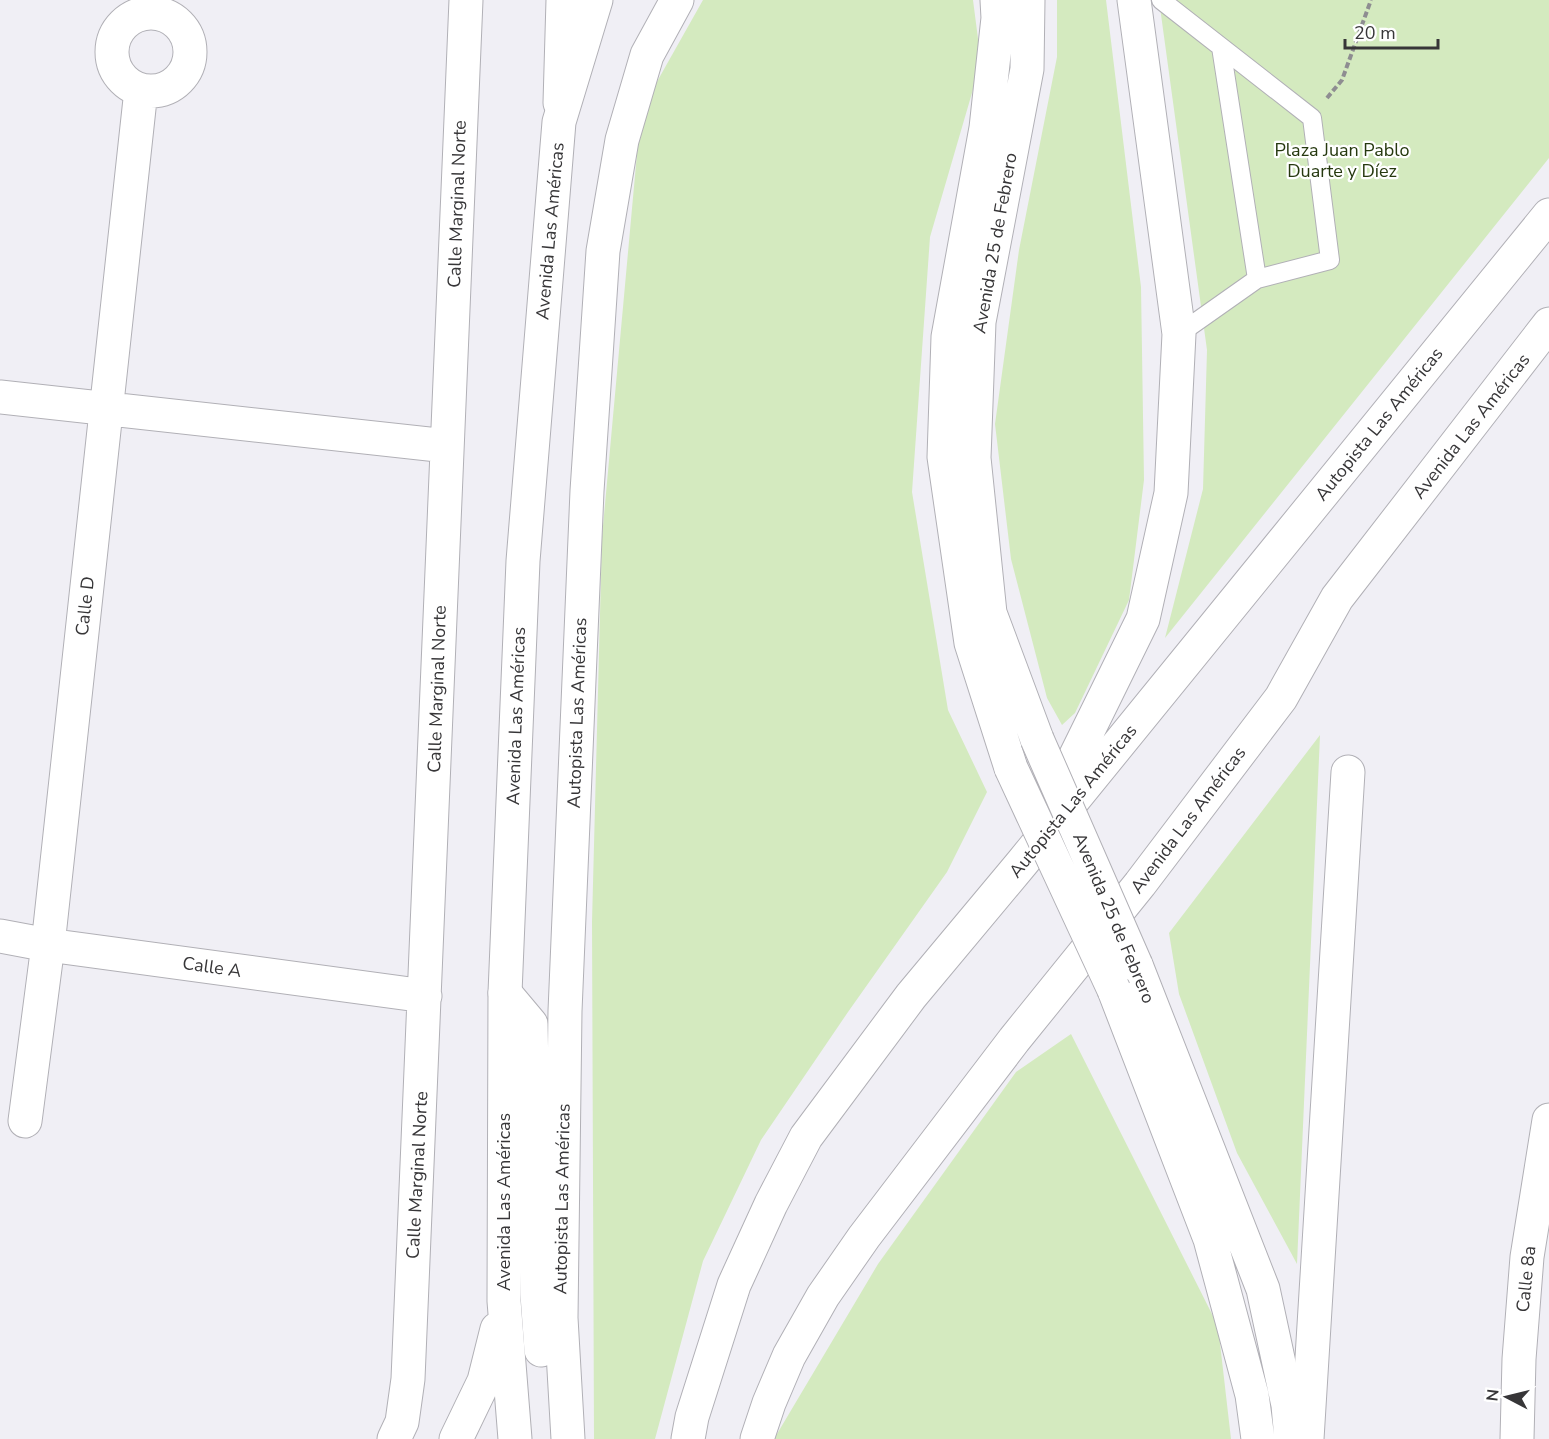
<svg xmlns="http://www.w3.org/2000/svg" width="1549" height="1439" font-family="'Nunito Sans',sans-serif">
	<rect width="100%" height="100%" fill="#f0eff5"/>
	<path fill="#d4eabf" d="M 703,0 L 973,0 L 981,62 L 930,237 L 912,492 L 948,710 L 987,792 L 947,872 L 848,1012 L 761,1140 L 703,1261 L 655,1439 L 594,1439 L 592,922 L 602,537 L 641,110 Z
		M 1057,0 L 1106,0 L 1141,287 L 1144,480 L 1129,600 L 1075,713 L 1062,725 L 1047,698 L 1011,559 L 995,424 L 1019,250 L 1057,57 Z
		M 1159,0 L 1549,0 L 1549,158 L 1165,638 L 1203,489 L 1207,350 Z
		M 1320,735 L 1297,1264 L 1237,1153 L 1179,994 L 1169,933 Z
		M 1071,1034 L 1218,1326 L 1231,1439 L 774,1439 L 878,1264 L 1016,1072 Z"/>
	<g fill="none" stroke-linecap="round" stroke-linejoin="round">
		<g stroke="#b1b0b6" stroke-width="20">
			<path id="lane" d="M 1161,0 L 1312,118 L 1330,260 L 1257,279 L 1179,334
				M 1221,47 L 1257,279"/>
		</g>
		<g stroke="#b1b0b6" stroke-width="35">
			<path id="street" d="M112 52a39 39 0 1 1 78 0a39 39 0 1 1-78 0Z
				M 0,397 L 447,446
				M 0,936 L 48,945 L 425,996
				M 25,1121 L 48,945 L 141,90
				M 394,1439 L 402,1422 L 408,1379 L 466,0
				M 1307,1439 L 1348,772
				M 1517,1439 L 1519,1359 L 1527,1257 L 1549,1120"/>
		</g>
		<g stroke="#b1b0b6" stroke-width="35">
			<path id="secondary" d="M 560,103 L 563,0"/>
		</g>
		<g stroke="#b1b0b6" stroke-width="35">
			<path id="primary" d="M 997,0 L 998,18 L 986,128 L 948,337 L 944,457 L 971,643 L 1011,768
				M 1028,0 L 1027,69 L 979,322 L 974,458 L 990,613 L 1037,739
				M 1136,965 L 1263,1289 L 1288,1405 L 1291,1439
				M 1114,990 L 1210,1239 L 1252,1395 L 1258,1439
				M 456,1439 L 484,1381 L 497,1329
				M 515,1439 L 504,1301 L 505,993 L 523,561 L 559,122 L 596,0
				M 757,1439 L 769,1403 L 789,1356 L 823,1296 L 864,1237 L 1014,1040 L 1140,884 L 1281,698 L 1337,598 L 1549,324"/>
		</g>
		<g stroke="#b1b0b6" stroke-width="35">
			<path id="highway" d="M 1050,808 L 1143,619 L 1171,493 L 1179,334 L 1134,0
				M 505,993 L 531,1024 L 537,1294 L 541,1350
				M 568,1439 L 561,1318 L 565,1011 L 587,491 L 603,251 L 622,140 L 647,55 L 677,0
				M 688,1439 L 692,1417 L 734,1285 L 771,1204 L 806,1137 L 911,996 L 1022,863 L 1549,215"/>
		</g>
		<path stroke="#8e8d91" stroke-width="4" stroke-dasharray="6 3" stroke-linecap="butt" d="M 1327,98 L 1342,80 L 1371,0"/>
		<use href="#lane" stroke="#fff" stroke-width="18"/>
		<use href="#street" stroke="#fff" stroke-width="33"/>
		<use href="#secondary" stroke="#fff" stroke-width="33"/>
		<use href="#primary" stroke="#fff" stroke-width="33"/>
		<use href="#highway" stroke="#fff" stroke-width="33"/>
		<g stroke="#b1b0b6" stroke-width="35" stroke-linecap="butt">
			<path id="primary-bridge" d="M 1037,739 L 1136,965
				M 1011,768 L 1114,990"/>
		</g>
		<use href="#primary-bridge" stroke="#fff" stroke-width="33"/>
	</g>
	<g text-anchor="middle" stroke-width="4.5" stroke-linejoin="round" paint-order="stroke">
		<g font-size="18" fill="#26390f" stroke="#fff">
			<text x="1342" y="156">Plaza Juan Pablo<tspan x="1342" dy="21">Duarte y Díez</tspan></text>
		</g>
		<g font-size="18" fill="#373638" stroke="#fff">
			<text transform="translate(457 204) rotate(-88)" y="6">Calle Marginal Norte</text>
			<text transform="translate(550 231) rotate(-85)" y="6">Avenida Las Américas</text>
			<text transform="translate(995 243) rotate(-80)" y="6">Avenida 25 de Febrero</text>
			<text transform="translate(1379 424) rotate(-51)" y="6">Autopista Las Américas</text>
			<text transform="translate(1471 426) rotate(-52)" y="6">Avenida Las Américas</text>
			<text transform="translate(85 606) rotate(-84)" y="6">Calle D</text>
			<text transform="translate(437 689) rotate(-88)" y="6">Calle Marginal Norte</text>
			<text transform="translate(577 713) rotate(-88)" y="6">Autopista Las Américas</text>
			<text transform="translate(516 716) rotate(-88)" y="6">Avenida Las Américas</text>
			<text transform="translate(1073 801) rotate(-51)" y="6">Autopista Las Américas</text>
			<text transform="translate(1188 820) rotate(-53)" y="6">Avenida Las Américas</text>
			<text transform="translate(1114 918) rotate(67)" y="6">Avenida 25 de Febrero</text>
			<text transform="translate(212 967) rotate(8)" y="6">Calle A</text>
			<text transform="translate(417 1175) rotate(-87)" y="6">Calle Marginal Norte</text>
			<text transform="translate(562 1199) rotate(-89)" y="6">Autopista Las Américas</text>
			<text transform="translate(504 1202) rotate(-90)" y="6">Avenida Las Américas</text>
			<text transform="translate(1526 1279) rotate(-84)" y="6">Calle 8a</text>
		</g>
	</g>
	<g transform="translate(1507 1397) rotate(277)" stroke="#ffffff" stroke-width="4.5" paint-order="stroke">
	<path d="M0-4.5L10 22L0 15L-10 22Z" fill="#373638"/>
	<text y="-9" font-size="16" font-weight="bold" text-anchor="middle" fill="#373638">N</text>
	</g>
	<path d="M1345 39v9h93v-9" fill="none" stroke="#373638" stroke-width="3"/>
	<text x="1354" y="39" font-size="18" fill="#373638" stroke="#ffffff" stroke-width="4.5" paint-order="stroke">20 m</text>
</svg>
